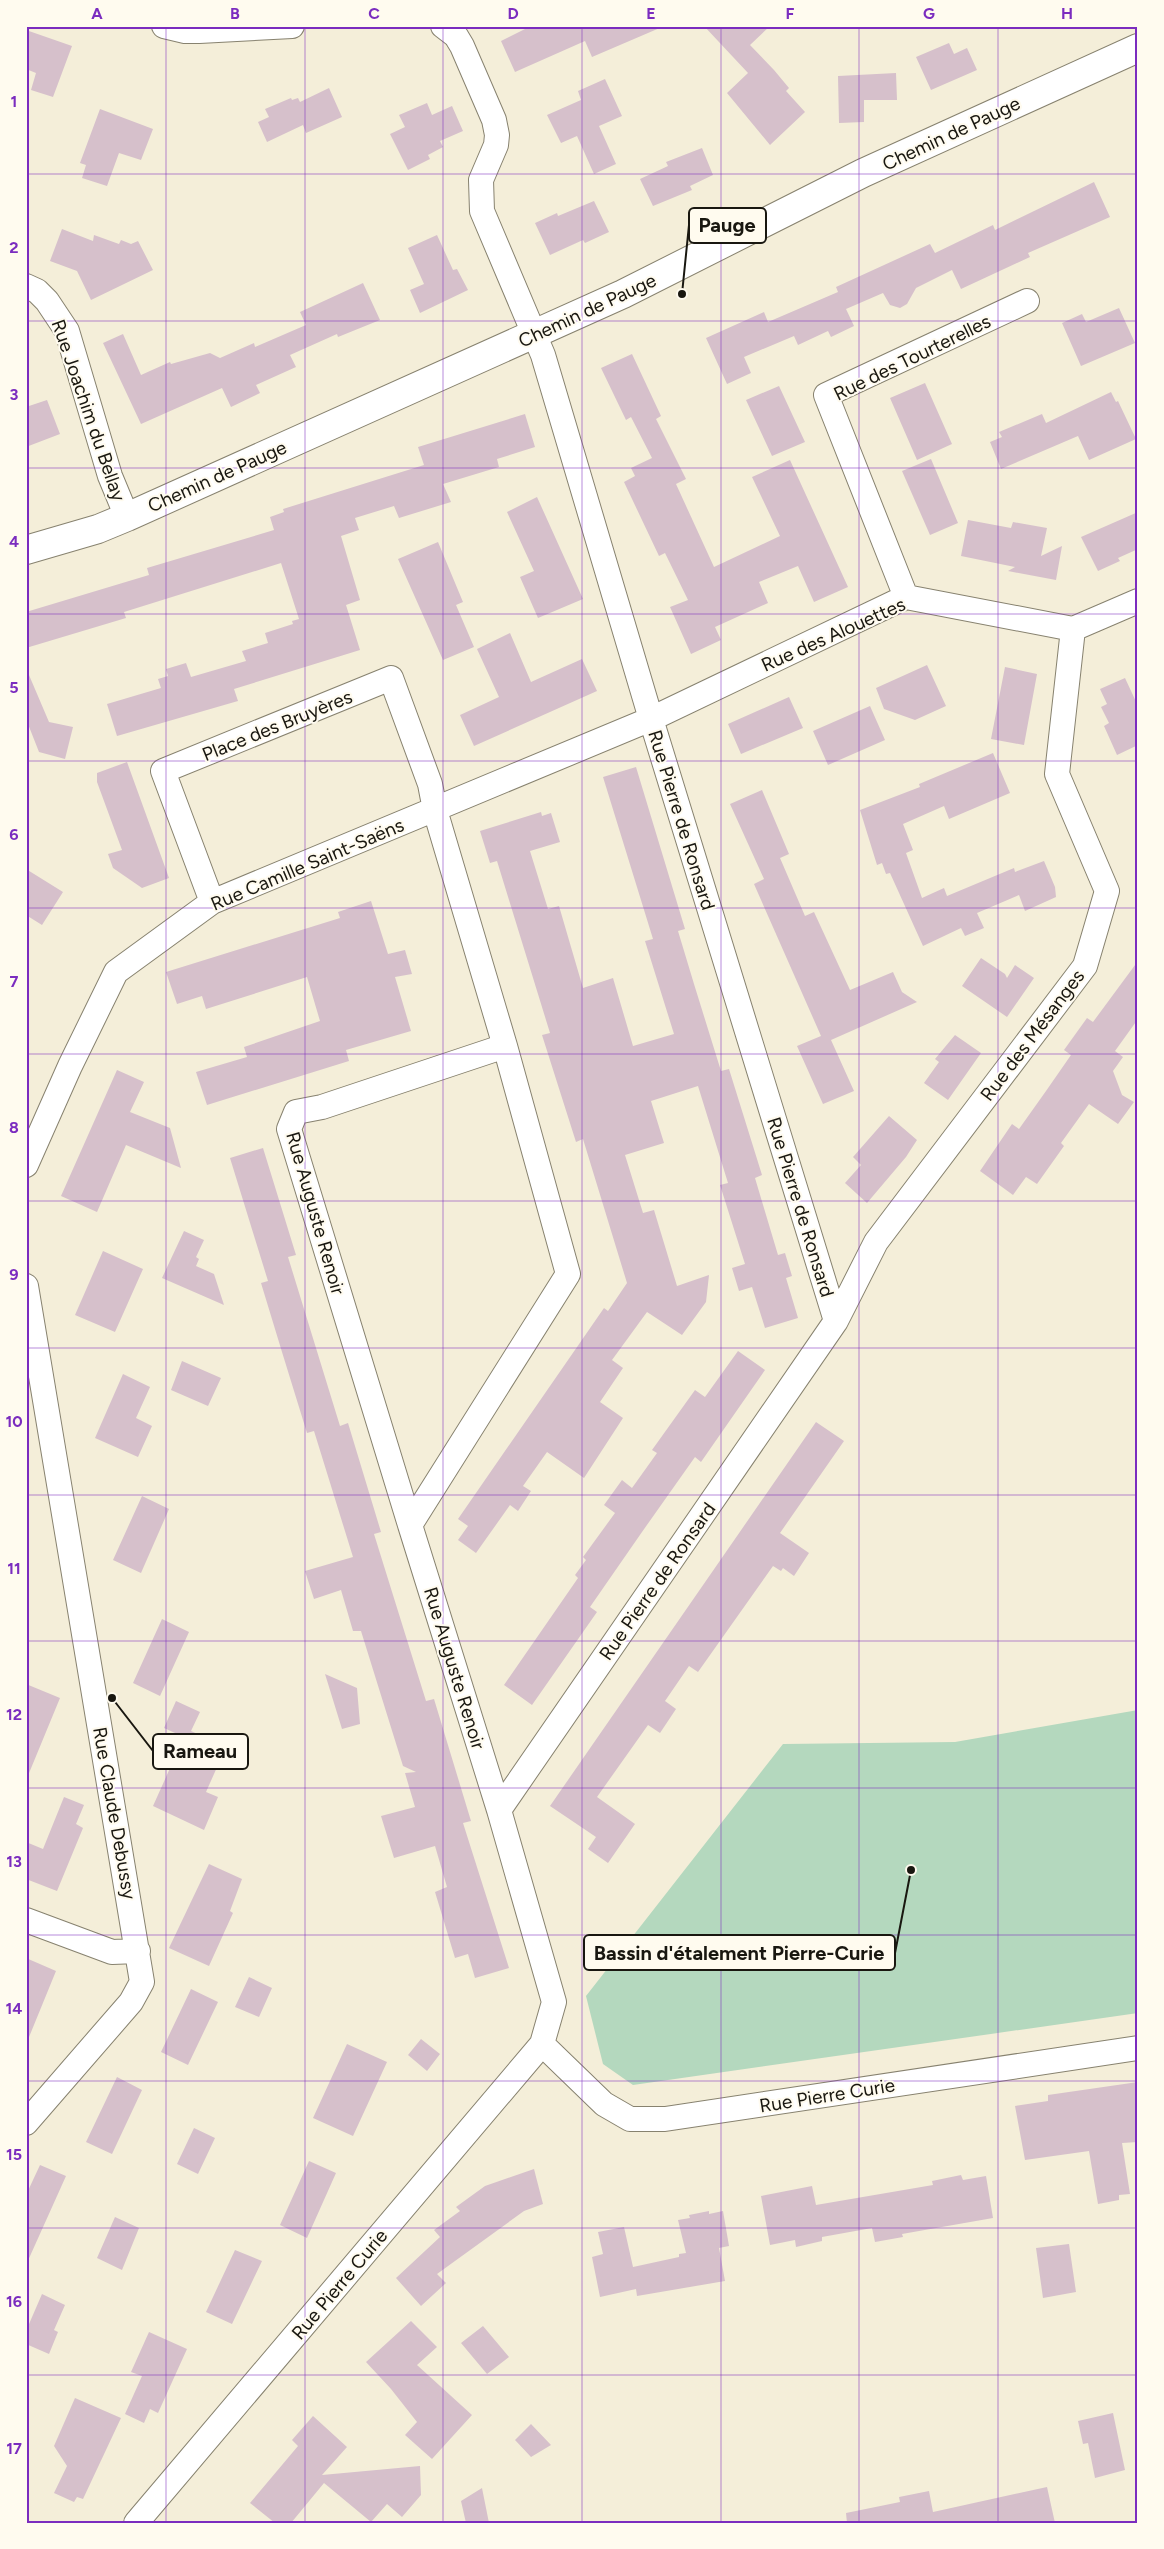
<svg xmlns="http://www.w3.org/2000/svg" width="1164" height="2549" font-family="Figtree,sans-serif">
	<rect width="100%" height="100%" fill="#f4eed9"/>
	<path fill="#b4d8be" d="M 1138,1710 L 1138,2013 L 633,2085 L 603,2064 L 586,1996 L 783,1744 L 955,1742 Z"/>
	<path fill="#d6c0cb" d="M 531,26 L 662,26 L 662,27 L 592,57 L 585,41 L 515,72 L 501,41 Z
		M 704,26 L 770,26 L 750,45 L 774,70 L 789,88 L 786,91 L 805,112 L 770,145 L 727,93 L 748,73 Z
		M 26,30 L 72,46 L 53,97 L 31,90 L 36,73 L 26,69 Z
		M 949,43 L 954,54 L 967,48 L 977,70 L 931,90 L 916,57 Z
		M 896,73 L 897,100 L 864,100 L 864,122 L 839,123 L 838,76 Z
		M 605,79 L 622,116 L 599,126 L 616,164 L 594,174 L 577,136 L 561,143 L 547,115 L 581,100 L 578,91 Z
		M 329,88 L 342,117 L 306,133 L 303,125 L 267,142 L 258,122 L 269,117 L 265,109 L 291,98 L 292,100 L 298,98 L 300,102 Z
		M 427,103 L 432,115 L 452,106 L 463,131 L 440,141 L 443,147 L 428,155 L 430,159 L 408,170 L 390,134 L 405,127 L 399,115 Z
		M 100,109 L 153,129 L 141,160 L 119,153 L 107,186 L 82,178 L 86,165 L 80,163 Z
		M 702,148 L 713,175 L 690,186 L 692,190 L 653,206 L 640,179 L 668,166 L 666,162 Z
		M 1094,182 L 1110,217 L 1028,253 L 1030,257 L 961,289 L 952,270 L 916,288 L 907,304 L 900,308 L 890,305 L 883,293 L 846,309 L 854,326 L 831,337 L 828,331 L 798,345 L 794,336 L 744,357 L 751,373 L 727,384 L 706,338 L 764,312 L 768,322 L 838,292 L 836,287 L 930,244 L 935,253 L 993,225 L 995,230 Z
		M 594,201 L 609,232 L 585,243 L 583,240 L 550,255 L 535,223 L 557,213 L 558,216 Z
		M 62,229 L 93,241 L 94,235 L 119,244 L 121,240 L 131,244 L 138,241 L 153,270 L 91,300 L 77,271 L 50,261 Z
		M 437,235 L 453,270 L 457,269 L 468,290 L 420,313 L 410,290 L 424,284 L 408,248 Z
		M 363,283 L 380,320 L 338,337 L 337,334 L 290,355 L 296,367 L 256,385 L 260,393 L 231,407 L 222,388 L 141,424 L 103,343 L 123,334 L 141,375 L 170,362 L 171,364 L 210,353 L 220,358 L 254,343 L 255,347 L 306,325 L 300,312 Z
		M 1119,308 L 1135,343 L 1081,366 L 1062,323 L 1082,314 L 1086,322 Z
		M 632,354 L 661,416 L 656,419 L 686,479 L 676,484 L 714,567 L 780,536 L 752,477 L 790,460 L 848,587 L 814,602 L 798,566 L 759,582 L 768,603 L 715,627 L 721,640 L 691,654 L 670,607 L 688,600 L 665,553 L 659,556 L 624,482 L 635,476 L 631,468 L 652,458 L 631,417 L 626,420 L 601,368 Z
		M 925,383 L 952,444 L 917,460 L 890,398 Z
		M 779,386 L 805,442 L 772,456 L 746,400 Z
		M 1111,392 L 1116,402 L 1118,401 L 1136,439 L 1089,460 L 1078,436 L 1001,469 L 990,442 L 1002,437 L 999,432 L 1042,414 L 1046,423 Z
		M 47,400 L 60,434 L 26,447 L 26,407 Z
		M 525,414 L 535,447 L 497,459 L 499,467 L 443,484 L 451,502 L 399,518 L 394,506 L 355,518 L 359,530 L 341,536 L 360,600 L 346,605 L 360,650 L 234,689 L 238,701 L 117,736 L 107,704 L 161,688 L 158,679 L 168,676 L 166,669 L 186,663 L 191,677 L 246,661 L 242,651 L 268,643 L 265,633 L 293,624 L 292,621 L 299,619 L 281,563 L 124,612 L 126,618 L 26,648 L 26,612 L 149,575 L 147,568 L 274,530 L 270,517 L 284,512 L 283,509 L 424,465 L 418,447 Z
		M 931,459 L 958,523 L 930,535 L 902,471 Z
		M 537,497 L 583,599 L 538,618 L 520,577 L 534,571 L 507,512 Z
		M 1138,512 L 1138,549 L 1118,558 L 1120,561 L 1098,571 L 1081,537 Z
		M 968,520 L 1011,528 L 1013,522 L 1047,528 L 1041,556 L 1062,546 L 1056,580 L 1008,571 L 1015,567 L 961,556 Z
		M 438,542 L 463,602 L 456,605 L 474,647 L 443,660 L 398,559 Z
		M 510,633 L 531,682 L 582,659 L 597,691 L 474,746 L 460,715 L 499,697 L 477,649 Z
		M 927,665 L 946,706 L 915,720 L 884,709 L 876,688 Z
		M 1005,667 L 1037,674 L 1024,745 L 991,739 Z
		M 26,668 L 49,722 L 73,727 L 65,759 L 39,752 L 26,719 Z
		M 1125,678 L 1138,706 L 1138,745 L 1117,755 L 1104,726 L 1109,723 L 1101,707 L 1107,704 L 1100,689 Z
		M 789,697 L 803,728 L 741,754 L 728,724 Z
		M 870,706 L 885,740 L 828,765 L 813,731 Z
		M 993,753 L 1010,793 L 949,819 L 944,806 L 903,824 L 913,850 L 906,853 L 922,898 L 944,888 L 947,896 L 1014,868 L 1015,872 L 1044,861 L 1055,887 L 1056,897 L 1025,911 L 1019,895 L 977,913 L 984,928 L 965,936 L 961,928 L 923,946 L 890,873 L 886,874 L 882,863 L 877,865 L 860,810 L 920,787 L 919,784 Z
		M 127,762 L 169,878 L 142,888 L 113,868 L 108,854 L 122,850 L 97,782 L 97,773 Z
		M 636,767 L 685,929 L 678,931 L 694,984 L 721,1071 L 729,1069 L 762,1175 L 755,1178 L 778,1255 L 785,1253 L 792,1276 L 786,1278 L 798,1318 L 765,1328 L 752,1287 L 739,1291 L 732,1268 L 745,1264 L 720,1185 L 728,1183 L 698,1086 L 651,1101 L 664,1143 L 625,1155 L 643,1213 L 654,1210 L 677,1286 L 709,1275 L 706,1302 L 682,1335 L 647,1312 L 612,1360 L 623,1368 L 600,1402 L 623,1418 L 584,1478 L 547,1452 L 523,1486 L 531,1491 L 518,1511 L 510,1505 L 476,1553 L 458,1540 L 468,1526 L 458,1519 L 604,1308 L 608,1311 L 627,1283 L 583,1139 L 576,1142 L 542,1035 L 550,1033 L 497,861 L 490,863 L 480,831 L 541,812 L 542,816 L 551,813 L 560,842 L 530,851 L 548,909 L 559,906 L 583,988 L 613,978 L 633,1046 L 674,1034 L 645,941 L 653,939 L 603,777 Z
		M 762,790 L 789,854 L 780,858 L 805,916 L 814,912 L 850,990 L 893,972 L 902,992 L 917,1002 L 831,1040 L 854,1091 L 823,1104 L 797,1046 L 821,1036 L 754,884 L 764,879 L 730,804 Z
		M 26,869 L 63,892 L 42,925 L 26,915 Z
		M 371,901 L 388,954 L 405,950 L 412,974 L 395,977 L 411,1031 L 346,1050 L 349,1061 L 207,1105 L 196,1072 L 247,1057 L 244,1047 L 320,1021 L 307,977 L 206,1009 L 202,996 L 177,1004 L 166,972 L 340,918 L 338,912 Z
		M 981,958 L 1005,974 L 1007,978 L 1015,965 L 1034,978 L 1007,1017 L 962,986 Z
		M 1138,961 L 1138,1019 L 1115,1051 L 1123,1057 L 1113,1071 L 1122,1095 L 1134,1102 L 1118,1124 L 1089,1104 L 1061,1143 L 1064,1146 L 1037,1184 L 1026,1177 L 1013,1195 L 980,1171 L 1012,1124 L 1019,1129 L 1046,1091 L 1071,1055 L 1064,1050 L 1087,1018 L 1093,1022 Z
		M 955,1035 L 981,1053 L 948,1100 L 924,1083 L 939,1062 L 935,1059 Z
		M 117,1070 L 144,1082 L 130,1112 L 170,1128 L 181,1168 L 126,1145 L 97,1212 L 61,1196 Z
		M 889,1116 L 917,1140 L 906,1157 L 867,1203 L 845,1183 L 861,1165 L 853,1157 Z
		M 263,1148 L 296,1255 L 288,1257 L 340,1426 L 348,1423 L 381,1532 L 374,1534 L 426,1701 L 434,1699 L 471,1821 L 463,1823 L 509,1968 L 475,1978 L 468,1954 L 455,1958 L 435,1892 L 447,1887 L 435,1846 L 394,1858 L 381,1816 L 415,1807 L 405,1773 L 416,1772 L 403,1766 L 361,1631 L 353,1631 L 341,1590 L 314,1599 L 305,1571 L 353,1557 L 314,1431 L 307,1433 L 282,1352 L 261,1283 L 268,1281 L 230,1158 Z
		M 184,1231 L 204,1240 L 196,1257 L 199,1259 L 196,1266 L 214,1274 L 224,1305 L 162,1278 Z
		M 103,1251 L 143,1269 L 115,1332 L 75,1315 Z
		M 738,1351 L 765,1370 L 701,1462 L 695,1457 L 642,1532 L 590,1607 L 597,1612 L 532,1705 L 504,1685 L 578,1578 L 575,1575 L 586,1560 L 583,1557 L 615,1513 L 604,1505 L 622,1480 L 632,1488 L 657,1453 L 652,1450 L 695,1390 L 705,1397 Z
		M 182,1361 L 221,1378 L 208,1406 L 171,1390 Z
		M 123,1374 L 150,1387 L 136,1418 L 152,1426 L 138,1457 L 95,1438 Z
		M 816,1422 L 844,1441 L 780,1533 L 809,1553 L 794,1576 L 783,1568 L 781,1571 L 773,1566 L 698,1672 L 689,1666 L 665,1701 L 676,1709 L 660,1733 L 648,1725 L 597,1797 L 635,1824 L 608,1863 L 588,1849 L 596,1837 L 550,1806 Z
		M 142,1496 L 169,1509 L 141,1573 L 113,1560 Z
		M 162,1619 L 189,1632 L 160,1696 L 133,1683 Z
		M 325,1674 L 357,1688 L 360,1724 L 342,1729 Z
		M 26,1684 L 60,1698 L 27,1778 L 26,1778 Z
		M 176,1701 L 200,1712 L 191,1731 L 226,1747 L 206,1792 L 218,1797 L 204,1830 L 153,1806 L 184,1737 L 164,1728 Z
		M 64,1797 L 84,1805 L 76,1824 L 83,1828 L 57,1891 L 26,1879 L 26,1842 L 43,1849 Z
		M 209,1864 L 242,1879 L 230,1911 L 233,1913 L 209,1966 L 169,1948 Z
		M 26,1958 L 56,1971 L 27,2042 L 26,2042 Z
		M 249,1977 L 272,1988 L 259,2017 L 235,2007 Z
		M 191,1989 L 218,2002 L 188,2065 L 161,2052 Z
		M 421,2039 L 440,2054 L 427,2071 L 408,2055 Z
		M 347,2044 L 387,2062 L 353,2136 L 313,2118 Z
		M 117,2077 L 142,2090 L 112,2154 L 86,2142 Z
		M 1138,2082 L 1138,2142 L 1122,2143 L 1130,2194 L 1119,2195 L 1119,2200 L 1098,2204 L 1089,2151 L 1025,2160 L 1015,2106 L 1048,2101 L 1048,2095 Z
		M 194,2128 L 215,2138 L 198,2174 L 177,2164 Z
		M 309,2161 L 336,2173 L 307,2238 L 280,2225 Z
		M 40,2165 L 66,2176 L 26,2265 L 26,2195 Z
		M 534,2169 L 543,2204 L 524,2211 L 437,2274 L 446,2283 L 421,2306 L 396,2278 L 440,2237 L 434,2230 L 460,2211 L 456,2207 L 485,2186 Z
		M 961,2175 L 963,2180 L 986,2176 L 993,2218 L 902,2234 L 903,2237 L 875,2242 L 872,2228 L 822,2237 L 822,2241 L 796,2247 L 795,2240 L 770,2245 L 761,2196 L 812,2186 L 816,2205 L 933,2185 L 932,2181 Z
		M 709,2211 L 709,2214 L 723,2211 L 729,2246 L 719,2248 L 725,2281 L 637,2296 L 636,2289 L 600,2297 L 592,2257 L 603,2254 L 598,2232 L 624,2227 L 633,2267 L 679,2257 L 679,2254 L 686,2253 L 678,2220 L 690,2218 L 689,2215 Z
		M 115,2217 L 139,2228 L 122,2270 L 97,2258 Z
		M 1069,2244 L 1076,2292 L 1043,2298 L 1036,2248 Z
		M 235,2250 L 262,2261 L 232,2324 L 206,2312 Z
		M 42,2294 L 65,2305 L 54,2330 L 58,2332 L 49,2354 L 26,2344 L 26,2331 Z
		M 411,2321 L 437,2347 L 417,2365 L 472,2415 L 432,2459 L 405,2435 L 417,2422 L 391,2389 L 366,2362 Z
		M 483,2326 L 509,2357 L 487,2374 L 461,2343 Z
		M 149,2332 L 187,2349 L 158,2413 L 150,2409 L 144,2423 L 125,2414 L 142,2376 L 131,2372 Z
		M 75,2398 L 121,2418 L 83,2499 L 77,2497 L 74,2502 L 54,2493 L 67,2466 L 54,2446 Z
		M 1113,2413 L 1125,2470 L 1095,2478 L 1088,2443 L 1083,2444 L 1078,2421 Z
		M 313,2416 L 347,2447 L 322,2475 L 420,2466 L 421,2495 L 402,2517 L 387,2504 L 371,2522 L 324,2483 L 291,2523 L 275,2523 L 250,2503 L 298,2446 L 292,2440 Z
		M 531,2424 L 551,2445 L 531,2457 L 515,2440 Z
		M 1047,2487 L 1055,2523 L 847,2523 L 846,2513 L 900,2502 L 899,2497 L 929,2491 L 933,2512 Z
		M 482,2488 L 489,2523 L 466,2523 L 461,2501 Z"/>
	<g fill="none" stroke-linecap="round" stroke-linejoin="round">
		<g stroke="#87826f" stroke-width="26">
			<path id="minor" d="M 164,26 L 185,31 L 199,31 L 292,26
				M 26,286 L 37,291 L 47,301 L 67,331 L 110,476 L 127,517
				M 906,597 L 826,395 L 1027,301
				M 212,902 L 163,771 L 391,678 L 430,784 L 435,810 L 505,1046 L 568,1274 L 410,1525 L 499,1810
				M 26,1165 L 70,1066 L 116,972 L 212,902 L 651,719 L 906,597 L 1073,629 L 1138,601
				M 26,1286 L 142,1982 L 131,2002 L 26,2123
				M 836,1321 L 876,1242 L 1085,966 L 1107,891 L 1057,774 L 1073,629
				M 410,1525 L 289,1129 L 296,1112 L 322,1107 L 505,1046
				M 26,1920 L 112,1952 L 138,1951
				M 542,2044 L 604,2104 L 630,2119 L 665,2119 L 1138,2048
				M 136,2523 L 542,2044 L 554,2002 L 499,1810 L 836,1321 L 651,719 L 543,355 L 482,211 L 481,180 L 496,145 L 497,135 L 494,120 L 462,46 L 456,36 L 443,26"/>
		</g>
		<g stroke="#87826f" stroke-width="30">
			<path id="tertiary" d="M 26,550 L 98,529 L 127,517 L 623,294 L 863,173 L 1138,48"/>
		</g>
		<use href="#minor" stroke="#fff" stroke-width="24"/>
		<use href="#tertiary" stroke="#fff" stroke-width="28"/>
	</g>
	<path fill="none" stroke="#7b2cbf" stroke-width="1" stroke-opacity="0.55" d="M 166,26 L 166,2523M 305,26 L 305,2523M 443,26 L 443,2523M 582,26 L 582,2523M 721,26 L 721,2523M 859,26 L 859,2523M 998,26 L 998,2523M 26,174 L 1138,174M 26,321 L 1138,321M 26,468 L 1138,468M 26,614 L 1138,614M 26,761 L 1138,761M 26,908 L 1138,908M 26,1054 L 1138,1054M 26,1201 L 1138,1201M 26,1348 L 1138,1348M 26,1495 L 1138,1495M 26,1641 L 1138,1641M 26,1788 L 1138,1788M 26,1935 L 1138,1935M 26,2081 L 1138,2081M 26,2228 L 1138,2228M 26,2375 L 1138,2375"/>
	<g text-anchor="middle" stroke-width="4" stroke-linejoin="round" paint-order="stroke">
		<g font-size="19" fill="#191710" stroke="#fffbef">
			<text transform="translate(951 133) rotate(-25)" y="7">Chemin de Pauge</text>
			<text transform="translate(587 310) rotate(-25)" y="7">Chemin de Pauge</text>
			<text transform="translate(912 357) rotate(-26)" y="7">Rue des Tourterelles</text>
			<text transform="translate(89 410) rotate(71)" y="7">Rue Joachim du Bellay</text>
			<text transform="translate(217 476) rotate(-24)" y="7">Chemin de Pauge</text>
			<text transform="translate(833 634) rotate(-24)" y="7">Rue des Alouettes</text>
			<text transform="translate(277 725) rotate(-22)" y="7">Place des Bruyères</text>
			<text transform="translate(682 820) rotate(73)" y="7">Rue Pierre de Ronsard</text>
			<text transform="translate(307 864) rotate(-23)" y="7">Rue Camille Saint-Saëns</text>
			<text transform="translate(1032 1035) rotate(-53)" y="7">Rue des Mésanges</text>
			<text transform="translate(801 1207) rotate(73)" y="7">Rue Pierre de Ronsard</text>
			<text transform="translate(316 1213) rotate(74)" y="7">Rue Auguste Renoir</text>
			<text transform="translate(657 1581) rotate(-55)" y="7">Rue Pierre de Ronsard</text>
			<text transform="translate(455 1668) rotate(73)" y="7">Rue Auguste Renoir</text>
			<text transform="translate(115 1813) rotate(80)" y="7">Rue Claude Debussy</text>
			<text transform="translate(827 2095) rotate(-9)" y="7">Rue Pierre Curie</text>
			<text transform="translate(339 2284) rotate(-50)" y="7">Rue Pierre Curie</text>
		</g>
	</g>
	<path fill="none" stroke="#191710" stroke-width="2" d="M682 294L689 225M112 1698L153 1751M911 1870L895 1953"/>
	<g fill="#191710" stroke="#fffbef" stroke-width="2">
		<circle cx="682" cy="294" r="5"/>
		<circle cx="112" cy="1698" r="5"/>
		<circle cx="911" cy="1870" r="5"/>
	</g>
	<g fill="#fffbef" stroke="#191710" stroke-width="2">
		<rect x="689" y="208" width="77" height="35" rx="5"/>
		<rect x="153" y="1734" width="95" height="35" rx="5"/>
		<rect x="584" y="1935" width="311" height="35" rx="5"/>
	</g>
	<g font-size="20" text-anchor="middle" font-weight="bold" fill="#191710">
		<text x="727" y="232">Pauge</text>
		<text x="200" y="1758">Rameau</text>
		<text x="739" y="1960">Bassin d'étalement Pierre-Curie</text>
	</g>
	<rect width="1164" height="2549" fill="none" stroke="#fffbef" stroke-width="55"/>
	<rect x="28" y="28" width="1108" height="2494" fill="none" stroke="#7b2cbf" stroke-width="2"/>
	<g font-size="16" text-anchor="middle" font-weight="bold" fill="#7b2cbf">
		<text x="97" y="19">A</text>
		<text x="235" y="19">B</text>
		<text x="374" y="19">C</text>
		<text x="513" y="19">D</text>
		<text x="651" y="19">E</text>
		<text x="790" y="19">F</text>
		<text x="929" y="19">G</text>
		<text x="1067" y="19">H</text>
		<text x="14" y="107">1</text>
		<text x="14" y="253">2</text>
		<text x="14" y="400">3</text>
		<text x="14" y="547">4</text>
		<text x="14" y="693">5</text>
		<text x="14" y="840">6</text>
		<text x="14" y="987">7</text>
		<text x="14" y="1133">8</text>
		<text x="14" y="1280">9</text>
		<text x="14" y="1427">10</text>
		<text x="14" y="1574">11</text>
		<text x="14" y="1720">12</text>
		<text x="14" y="1867">13</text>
		<text x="14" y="2014">14</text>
		<text x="14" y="2160">15</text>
		<text x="14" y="2307">16</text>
		<text x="14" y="2454">17</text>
	</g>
</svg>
